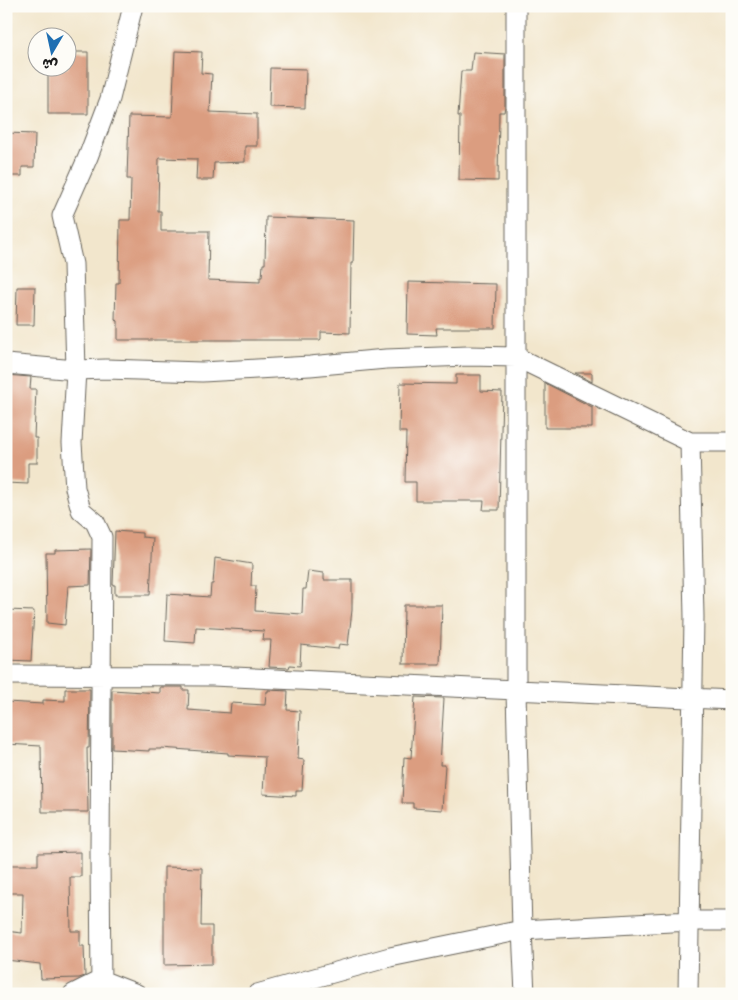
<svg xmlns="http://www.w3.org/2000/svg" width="738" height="1000" font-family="'Indie Flower','Playpen Sans Arabic',sans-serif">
	<rect width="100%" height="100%" fill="#fdfcf7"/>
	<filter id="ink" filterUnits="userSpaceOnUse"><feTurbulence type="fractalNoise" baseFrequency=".02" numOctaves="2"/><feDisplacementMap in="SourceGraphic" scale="10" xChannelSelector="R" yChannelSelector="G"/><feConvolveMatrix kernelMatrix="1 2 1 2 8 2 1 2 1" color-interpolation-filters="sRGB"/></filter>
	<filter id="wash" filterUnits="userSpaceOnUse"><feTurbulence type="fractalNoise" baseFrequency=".0096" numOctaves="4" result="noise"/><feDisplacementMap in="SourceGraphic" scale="20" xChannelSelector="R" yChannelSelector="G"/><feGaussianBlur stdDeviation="1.12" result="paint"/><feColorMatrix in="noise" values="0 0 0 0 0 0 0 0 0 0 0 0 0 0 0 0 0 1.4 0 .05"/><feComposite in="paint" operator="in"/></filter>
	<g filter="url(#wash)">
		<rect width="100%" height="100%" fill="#f2e6cc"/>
		<g id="blocks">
			<path fill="#db9d80" d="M 175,51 L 202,52 L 201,73 L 212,74 L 210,112 L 257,114 L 257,146 L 245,146 L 245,162 L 214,163 L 213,180 L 196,180 L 197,159 L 159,158 L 158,211 L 161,211 L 161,231 L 209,231 L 208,280 L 260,282 L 260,277 L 262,277 L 263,264 L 265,264 L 266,217 L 354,220 L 353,263 L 351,263 L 350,333 L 321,332 L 321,339 L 320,340 L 118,340 L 118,321 L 115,320 L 116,283 L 119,283 L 120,220 L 130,220 L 131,179 L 127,179 L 129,116 L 172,117 Z
				M 68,52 L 88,52 L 88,114 L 48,114 L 48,68 L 68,68 Z
				M 473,52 L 505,54 L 505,106 L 504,112 L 499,112 L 498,181 L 459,180 L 460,116 L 458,116 L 461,71 L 471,71 Z
				M 270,68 L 306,69 L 305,108 L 269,107 Z
				M 6,133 L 35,134 L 34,167 L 22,167 L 22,176 L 6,176 Z
				M 408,282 L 496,284 L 495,328 L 436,328 L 437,335 L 407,334 Z
				M 17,287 L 35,287 L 34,325 L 16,325 Z
				M 575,373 L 592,373 L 592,382 Z
				M 6,375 L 31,377 L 30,389 L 36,389 L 34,438 L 37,438 L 37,463 L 28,463 L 28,484 L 6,483 Z
				M 456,375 L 481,375 L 481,391 L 502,392 L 499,510 L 483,510 L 484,501 L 416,501 L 416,482 L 405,482 L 406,432 L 399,432 L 400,383 L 456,384 Z
				M 545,383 L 592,407 L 592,428 L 545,428 Z
				M 115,531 L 142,533 L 142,537 L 153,538 L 150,595 L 115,595 L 115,585 L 113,585 Z
				M 91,549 L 90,585 L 68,586 L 65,625 L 47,623 L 46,553 L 55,553 L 55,550 Z
				M 215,558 L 252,564 L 251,586 L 256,586 L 255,611 L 302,614 L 303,589 L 306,589 L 308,571 L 324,573 L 324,580 L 352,580 L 352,610 L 348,645 L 339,644 L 338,649 L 301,645 L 300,666 L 290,665 L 289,668 L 269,667 L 271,640 L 263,640 L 264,631 L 196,627 L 195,643 L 165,641 L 167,594 L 210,597 L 211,584 L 213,584 Z
				M 404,605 L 442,605 L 440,664 L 403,664 Z
				M 6,610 L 34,611 L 31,661 L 6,660 Z
				M 160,687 L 183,687 L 183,690 L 189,690 L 188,710 L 230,713 L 231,703 L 265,705 L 266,692 L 268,692 L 268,690 L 288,691 L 287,710 L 300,711 L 298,759 L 304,760 L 302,791 L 296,791 L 296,796 L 263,794 L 265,757 L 228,755 L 228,753 L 161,748 L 161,749 L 149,749 L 149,751 L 112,749 L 112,690 L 160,693 Z
				M 65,689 L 90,689 L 89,748 L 87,748 L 88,812 L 42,812 L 41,746 L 6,744 L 6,702 L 43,704 L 43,700 L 65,701 Z
				M 415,697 L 444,698 L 440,765 L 445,765 L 442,810 L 413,808 L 413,803 L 402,803 L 404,757 L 411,758 Z
				M 81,852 L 81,877 L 70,877 L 71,931 L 80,931 L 80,946 L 84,946 L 85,976 L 79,978 L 41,979 L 40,964 L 6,960 L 6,931 L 22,933 L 23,893 L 6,893 L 6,865 L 38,865 L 38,853 Z
				M 164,867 L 202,868 L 201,926 L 212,926 L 212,964 L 164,965 Z"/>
		</g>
	</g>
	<g filter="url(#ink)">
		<use href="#blocks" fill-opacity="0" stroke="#67635a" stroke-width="1"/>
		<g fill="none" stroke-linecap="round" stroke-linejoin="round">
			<g stroke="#67635a" stroke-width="21">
				<path id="street" d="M 516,6 L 516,691 L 522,930 L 525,994
					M 6,364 L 76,370 L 106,369 L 202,372 L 310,366 L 386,359 L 468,356 L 516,357 L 690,442 L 732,442
					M 6,675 L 212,676 L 732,700
					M 73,994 L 101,980 L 137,994
					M 101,994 L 100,852 L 102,537 L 95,522 L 81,510 L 75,488 L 72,443 L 76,370 L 73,264 L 62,216 L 88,157 L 110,99 L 133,6
					M 257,994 L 390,957 L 522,930 L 690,921 L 732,921
					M 688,994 L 694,617 L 690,442"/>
			</g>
			<use href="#street" stroke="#fff" stroke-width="19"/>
		</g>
	</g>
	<rect width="738" height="1000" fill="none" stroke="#fdfcf7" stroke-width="25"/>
	<g transform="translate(52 52) rotate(189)"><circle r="24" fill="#fdfcf7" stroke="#a3a29f"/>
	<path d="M0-4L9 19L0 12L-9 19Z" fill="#1f6fb2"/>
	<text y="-8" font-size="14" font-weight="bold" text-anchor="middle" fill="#1c1c1c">ش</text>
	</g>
</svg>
